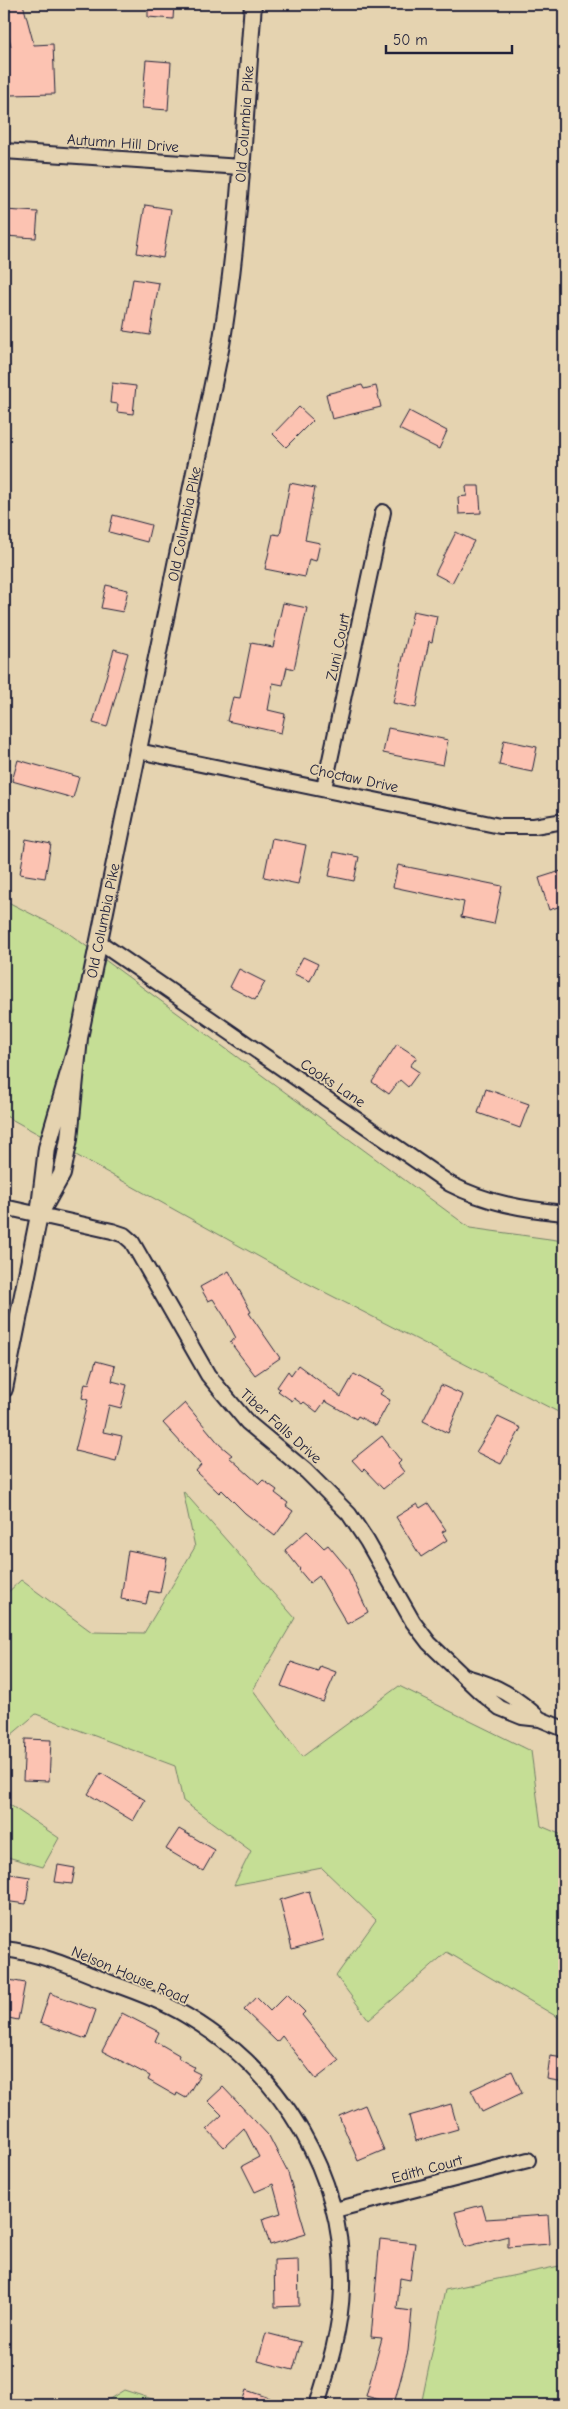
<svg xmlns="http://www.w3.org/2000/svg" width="568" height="2409" font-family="'Comic Neue',sans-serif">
	<rect width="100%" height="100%" fill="#e5d3b0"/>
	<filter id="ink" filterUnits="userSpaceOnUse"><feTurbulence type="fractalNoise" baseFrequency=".02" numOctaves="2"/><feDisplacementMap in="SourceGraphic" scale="10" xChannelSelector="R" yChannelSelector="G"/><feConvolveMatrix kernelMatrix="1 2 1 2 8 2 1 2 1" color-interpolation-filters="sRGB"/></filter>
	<g filter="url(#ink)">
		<path fill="#c5de95" stroke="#748068" d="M 4,900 L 67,932 L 470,1228 L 564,1241 L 564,1415 L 299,1279 L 4,1115 Z
			M 183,1491 L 295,1618 L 253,1690 L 302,1757 L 399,1686 L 531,1751 L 541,1826 L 564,1836 L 564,2021 L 447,1952 L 369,2020 L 336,1976 L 376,1920 L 322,1868 L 234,1885 L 251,1851 L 183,1801 L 175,1766 L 36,1714 L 4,1741 L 4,1596 L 21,1580 L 92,1632 L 144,1633 L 195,1547 Z
			M 4,1795 L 7,1803 L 59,1838 L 43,1867 L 4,1856 Z
			M 564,2265 L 564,2405 L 421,2405 L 445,2290 Z
			M 124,2390 L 171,2405 L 100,2405 Z"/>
		<path fill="#fcc3b2" stroke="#22223b" d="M 4,4 L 23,4 L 34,45 L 53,44 L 55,94 L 10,95 L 4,89 L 4,46 L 11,46 L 4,17 Z
			M 148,4 L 174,4 L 173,19 L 148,17 Z
			M 146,60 L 171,62 L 168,110 L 142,108 Z
			M 145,205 L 171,209 L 163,258 L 137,253 Z
			M 4,210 L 38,212 L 36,238 L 4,236 Z
			M 133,279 L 159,283 L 150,335 L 124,331 Z
			M 112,383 L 136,386 L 133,414 L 117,412 L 118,404 L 110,403 Z
			M 362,385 L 364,389 L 376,386 L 381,407 L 332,419 L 326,394 Z
			M 299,407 L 313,420 L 286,447 L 273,434 Z
			M 409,411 L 447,431 L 439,449 L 399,429 Z
			M 290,483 L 315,488 L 305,540 L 320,543 L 316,561 L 309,559 L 305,577 L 265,569 L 273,534 L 280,535 Z
			M 466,486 L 479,486 L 481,513 L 459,514 L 458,497 L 467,496 Z
			M 113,515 L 151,525 L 147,542 L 109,532 Z
			M 456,532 L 474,541 L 452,583 L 435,574 Z
			M 106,585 L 128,590 L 123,612 L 101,608 Z
			M 283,603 L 307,608 L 294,669 L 287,667 L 283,685 L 273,683 L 268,710 L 285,714 L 281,733 L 227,721 L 233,697 L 240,698 L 251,643 L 273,647 Z
			M 413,611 L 437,616 L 432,642 L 429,641 L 416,708 L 393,703 Z
			M 114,649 L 128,653 L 107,727 L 93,723 Z
			M 388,728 L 448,740 L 443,765 L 383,753 Z
			M 504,740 L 537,747 L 532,772 L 499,765 Z
			M 18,760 L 79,777 L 73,798 L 12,781 Z
			M 272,838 L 306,845 L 298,884 L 264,877 Z
			M 26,839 L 51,844 L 45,878 L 20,874 Z
			M 334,852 L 359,857 L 354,881 L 329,876 Z
			M 398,865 L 502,886 L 494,924 L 461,917 L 464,902 L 393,887 Z
			M 564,870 L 564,905 L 549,910 L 539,878 Z
			M 303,957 L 318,964 L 310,981 L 294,974 Z
			M 239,969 L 265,982 L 255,1000 L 230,987 Z
			M 397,1044 L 417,1057 L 410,1066 L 419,1072 L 408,1087 L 400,1080 L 389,1094 L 372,1082 Z
			M 486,1089 L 529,1104 L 520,1128 L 478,1113 Z
			M 229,1271 L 251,1312 L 249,1313 L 280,1358 L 255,1375 L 230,1342 L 236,1338 L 224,1316 L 213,1299 L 208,1301 L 200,1287 Z
			M 96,1361 L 115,1366 L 112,1381 L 127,1385 L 121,1408 L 109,1405 L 103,1432 L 122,1436 L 116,1461 L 75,1451 L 88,1400 L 82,1398 L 85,1383 L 89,1384 Z
			M 298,1365 L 341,1397 L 354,1374 L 383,1390 L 380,1394 L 390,1400 L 376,1426 L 358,1416 L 356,1419 L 325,1401 L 317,1412 L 304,1402 L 302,1404 L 294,1398 L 292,1401 L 278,1391 L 280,1389 L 277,1387 L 288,1371 L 291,1375 Z
			M 441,1385 L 463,1395 L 448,1433 L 423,1421 Z
			M 185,1403 L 220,1445 L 232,1455 L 229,1457 L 259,1484 L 263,1480 L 277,1490 L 275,1493 L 288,1503 L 286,1506 L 293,1511 L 275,1536 L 245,1513 L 222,1490 L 219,1493 L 196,1471 L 201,1465 L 163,1423 Z
			M 498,1417 L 521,1428 L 501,1464 L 476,1452 Z
			M 382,1436 L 401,1461 L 398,1464 L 404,1472 L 383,1489 L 364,1469 L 362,1471 L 352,1460 Z
			M 428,1503 L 446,1530 L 442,1532 L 447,1540 L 421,1557 L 396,1517 L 417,1504 L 420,1508 Z
			M 307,1531 L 324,1548 L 328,1545 L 348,1569 L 368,1612 L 347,1624 L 319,1576 L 310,1583 L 299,1570 L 300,1569 L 285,1550 Z
			M 128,1550 L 167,1558 L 160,1593 L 149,1591 L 146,1604 L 121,1599 Z
			M 291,1662 L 318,1671 L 320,1666 L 336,1672 L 323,1702 L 281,1686 Z
			M 25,1739 L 51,1740 L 49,1781 L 23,1780 Z
			M 101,1773 L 145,1800 L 133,1821 L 88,1794 Z
			M 179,1829 L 215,1850 L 203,1871 L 166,1849 Z
			M 58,1865 L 75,1868 L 72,1884 L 55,1882 Z
			M 4,1873 L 30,1877 L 26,1904 L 4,1901 Z
			M 309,1891 L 323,1940 L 292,1949 L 280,1900 Z
			M 4,1979 L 25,1983 L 18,2020 L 4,2017 Z
			M 50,1993 L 96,2010 L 86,2039 L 40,2023 Z
			M 287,1994 L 305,2012 L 302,2015 L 339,2061 L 316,2079 L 282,2036 L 277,2042 L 244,2010 L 256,1997 L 270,2011 Z
			M 122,2013 L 159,2032 L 155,2041 L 179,2055 L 178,2058 L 194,2067 L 192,2070 L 200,2074 L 186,2098 L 177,2093 L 176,2096 L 148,2080 L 150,2076 L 102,2051 Z
			M 550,2056 L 564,2058 L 564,2082 L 547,2079 Z
			M 512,2071 L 522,2093 L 482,2112 L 471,2090 Z
			M 223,2087 L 269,2136 L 288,2173 L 306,2234 L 270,2245 L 262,2219 L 281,2213 L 273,2184 L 255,2192 L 242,2166 L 259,2157 L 244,2128 L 224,2147 L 207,2129 L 222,2115 L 208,2101 Z
			M 451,2104 L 458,2129 L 416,2141 L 409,2116 Z
			M 365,2105 L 384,2150 L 358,2161 L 339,2116 Z
			M 482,2205 L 486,2219 L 548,2215 L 550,2244 L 508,2247 L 508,2236 L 465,2247 L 455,2212 Z
			M 380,2239 L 415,2243 L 410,2280 L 400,2278 L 397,2309 L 412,2311 L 408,2351 L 394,2404 L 366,2396 L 382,2338 L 371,2337 Z
			M 298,2259 L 299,2306 L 275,2307 L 274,2260 Z
			M 266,2333 L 301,2342 L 293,2370 L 258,2361 Z
			M 246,2390 L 284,2403 L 284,2405 L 241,2405 Z"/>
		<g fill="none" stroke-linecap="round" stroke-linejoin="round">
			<g stroke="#22223b" stroke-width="18">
				<path id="minor" d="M 4,151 L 241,167
					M 138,751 L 500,826 L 534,826 L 564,821
					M 324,788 L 383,512
					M 99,942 L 450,1184 C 487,1203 523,1209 564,1213
					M 4,1207 L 112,1231 L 124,1235 L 132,1242 L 208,1375 L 247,1422 L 306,1471 L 349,1514 L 367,1541 L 413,1622 L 429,1643 L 479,1691 L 500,1708 L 522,1717 L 540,1719 L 564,1729
					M 466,1677 C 498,1686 515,1696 540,1719
					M 4,1949 C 41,1953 76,1969 111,1983 C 137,1992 164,2002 187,2016 C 283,2073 345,2175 342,2288 C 341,2328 329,2367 317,2405
					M 335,2210 L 528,2160"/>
			</g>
			<g stroke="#22223b" stroke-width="20">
				<g id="tertiary">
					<path id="s1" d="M 79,1038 L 69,1139 L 62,1174 L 39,1215 L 47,1148 L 79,1038 L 221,345 C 240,233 244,118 253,4"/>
					<path d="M 4,1389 L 39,1215"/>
				</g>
			</g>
			<use href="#minor" stroke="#e5d3b0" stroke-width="14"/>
			<use href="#tertiary" stroke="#e5d3b0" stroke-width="16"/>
		</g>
	</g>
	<g text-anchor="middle" stroke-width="4" stroke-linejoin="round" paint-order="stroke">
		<g font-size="15" fill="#22223b" stroke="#e5d3b0">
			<text dy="5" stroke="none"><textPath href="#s1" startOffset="1296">Old Columbia Pike</textPath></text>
			<text transform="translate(123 143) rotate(4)" y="5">Autumn Hill Drive</text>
			<text dy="5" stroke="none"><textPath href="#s1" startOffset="891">Old Columbia Pike</textPath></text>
			<text transform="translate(338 647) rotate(-78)" y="5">Zuni Court</text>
			<text transform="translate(354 778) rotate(12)" y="5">Choctaw Drive</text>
			<text dy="5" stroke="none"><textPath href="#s1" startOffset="486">Old Columbia Pike</textPath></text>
			<text transform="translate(333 1083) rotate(34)" y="5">Cooks Lane</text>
			<text transform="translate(281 1426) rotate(42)" y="5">Tiber Falls Drive</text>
			<text transform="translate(130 1975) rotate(23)" y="5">Nelson House Road</text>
			<text transform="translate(427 2169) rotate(-15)" y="5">Edith Court</text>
		</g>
	</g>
	<rect width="568" height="2409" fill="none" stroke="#e5d3b0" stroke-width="20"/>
	<rect x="10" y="10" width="548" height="2389" fill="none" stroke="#22223b" stroke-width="2" filter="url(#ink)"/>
	<path d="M386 45v8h126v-8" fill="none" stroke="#22223b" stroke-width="2.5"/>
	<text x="393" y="45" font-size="15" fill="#22223b" stroke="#e5d3b0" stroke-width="4" paint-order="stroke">50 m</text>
</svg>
